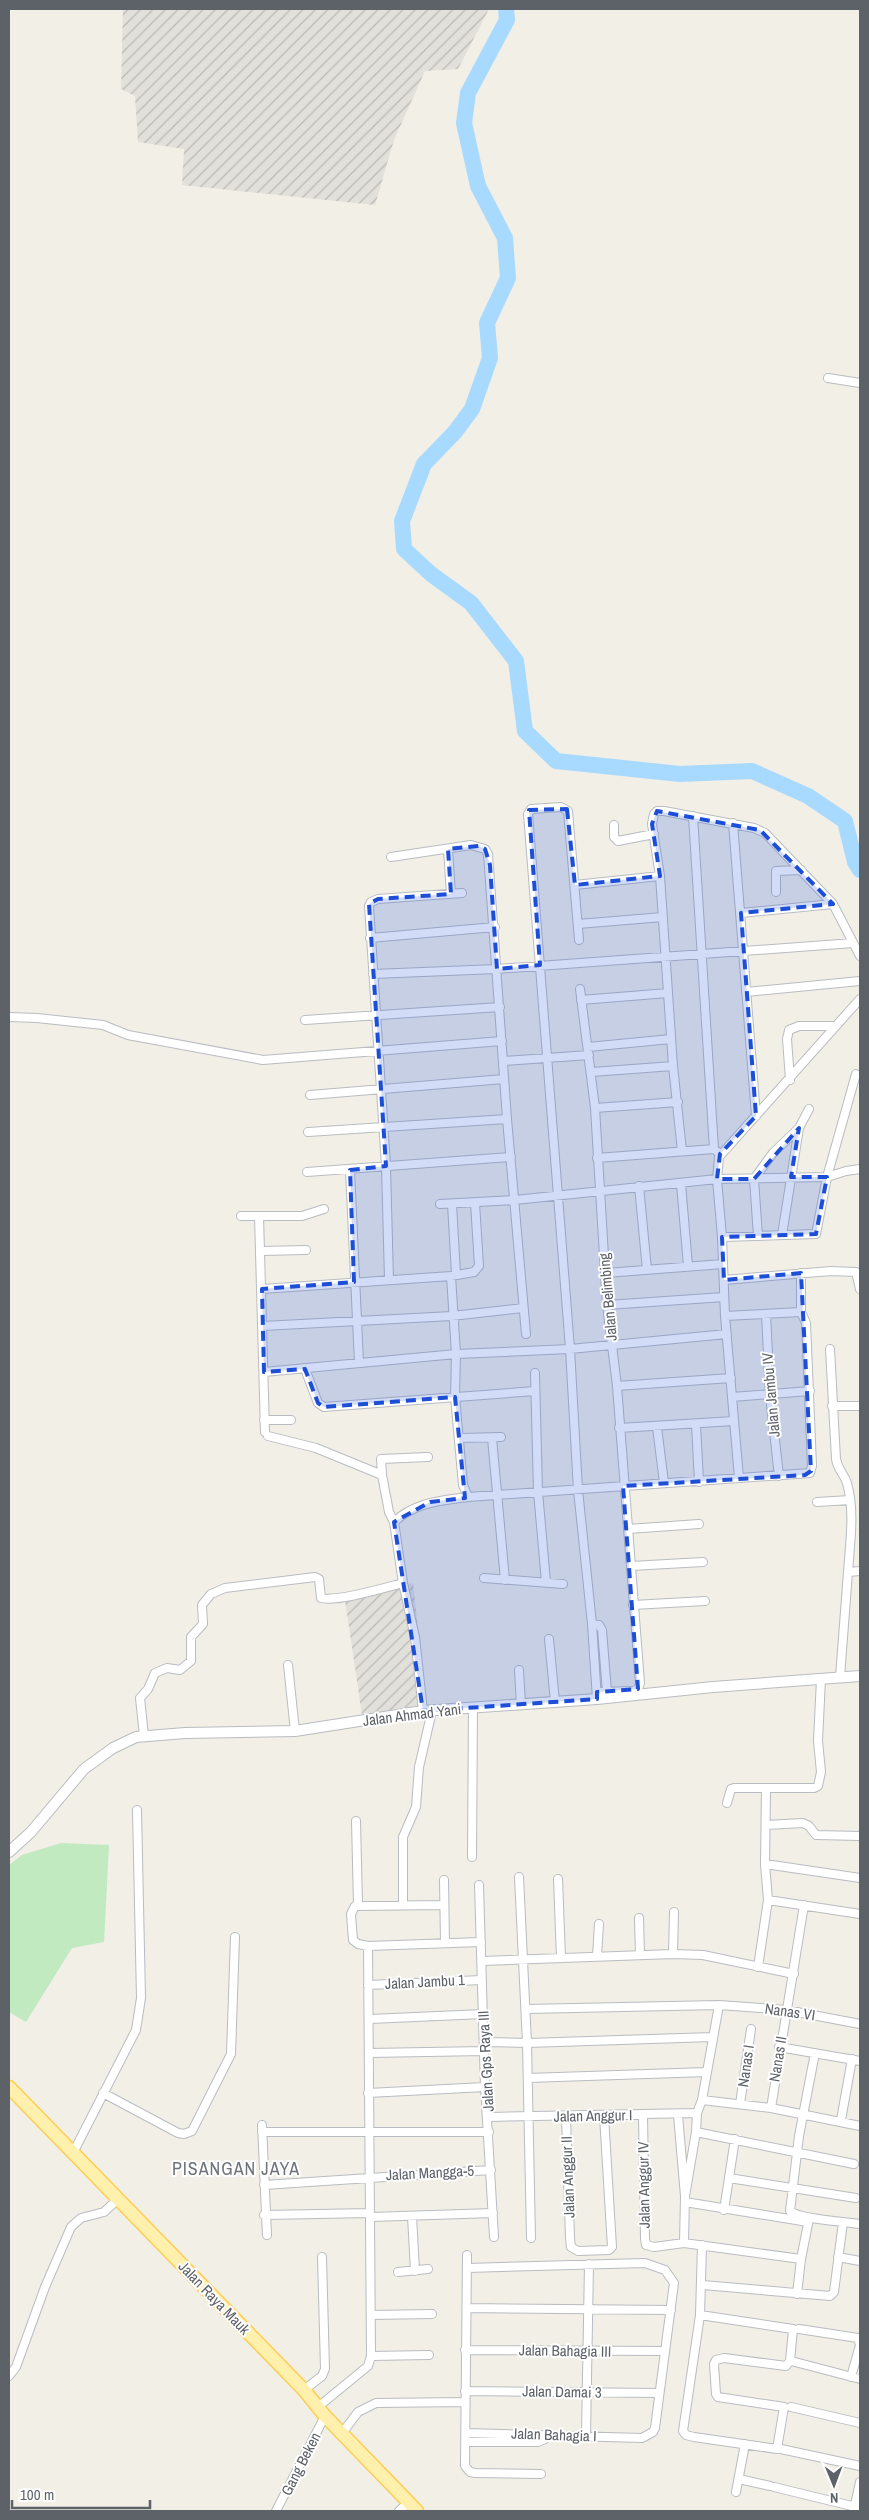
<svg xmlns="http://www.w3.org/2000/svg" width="869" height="2520" font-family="'Archivo Narrow',sans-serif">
	<defs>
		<pattern id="industrial-furrows" width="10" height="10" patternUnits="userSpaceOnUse" patternTransform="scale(1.25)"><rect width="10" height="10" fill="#e2e0da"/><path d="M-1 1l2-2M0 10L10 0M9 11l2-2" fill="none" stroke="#bab9b5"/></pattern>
	</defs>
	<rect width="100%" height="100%" fill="#f1efe6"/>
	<path fill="url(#industrial-furrows)" d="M 123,9 L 489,9 L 458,69 L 425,71 L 394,140 L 375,205 L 182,185 L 184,149 L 138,142 L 135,96 L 121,89 Z
		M 413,1583 L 427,1713 L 363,1722 L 345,1600 Z"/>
	<path fill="#c1eac1" d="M 61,1843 L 109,1845 L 104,1942 L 72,1948 L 26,2022 L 9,2012 L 9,1865 L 22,1855 Z"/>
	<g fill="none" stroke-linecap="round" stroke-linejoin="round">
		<path stroke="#a8daff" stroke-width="16" d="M 506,9 L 507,20 L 468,93 L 464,123 L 478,186 L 505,238 L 508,278 L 487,323 L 490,358 L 472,409 L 455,432 L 424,464 L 402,521 L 404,549 L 431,574 L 471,603 L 516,661 L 525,731 L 556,761 L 680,774 L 752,771 L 808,796 L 845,821 L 855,862 L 860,870"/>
		<g stroke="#b9bcc1" stroke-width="10">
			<path id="minor" d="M 828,378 L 860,383
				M 693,816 L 714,1149 L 720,1154
				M 733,823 L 756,1116
				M 614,825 L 614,837 L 618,841 L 654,834
				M 448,849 L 451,894
				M 391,857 L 471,845 L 485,849 L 488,854 L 507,1119 L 526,1334
				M 575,885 L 660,876
				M 776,892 L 776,871 L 801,870
				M 741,913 L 833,904
				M 578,924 L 663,917
				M 370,938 L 495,927
				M 579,940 L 568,811 L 561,807 L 531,809 L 528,814 L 570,1349 L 578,1490 L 592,1624 L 597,1699
				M 373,974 L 497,969 L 853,943
				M 580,989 L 595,1108 L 607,1305 L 617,1386 L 640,1683 L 638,1689 L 633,1691 L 597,1692
				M 746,992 L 860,981
				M 581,1000 L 668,993
				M 9,1017 L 37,1018 L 103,1025 L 128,1035 L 263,1060 L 502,1041
				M 305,1020 L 500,1007
				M 588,1047 L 671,1039
				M 503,1061 L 589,1055
				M 592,1072 L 673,1066
				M 790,1080 L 787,1039 L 789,1030 L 799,1026 L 835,1026
				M 310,1095 L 504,1079
				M 595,1108 L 678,1102
				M 308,1132 L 507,1119
				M 682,1151 L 673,1066 L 660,876 L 652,824 L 654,814 L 657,811 L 664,811 L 754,828 L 765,833 L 833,904 L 860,956
				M 597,1158 L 714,1149
				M 350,1170 L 359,1363
				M 307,1172 L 511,1157
				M 681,1184 L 688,1266
				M 639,1186 L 647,1270
				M 440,1204 L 515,1200 L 717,1179 L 827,1177 L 846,1171 L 860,1169
				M 452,1204 L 456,1274
				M 241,1216 L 302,1216 L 324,1209
				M 259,1216 L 265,1432
				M 782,1235 L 799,1128 L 809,1109
				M 758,1236 L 754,1179 L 773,1153 L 799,1128
				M 722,1237 L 816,1234 L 827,1177 L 856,1074
				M 261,1251 L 306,1250
				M 606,1273 L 723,1264
				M 451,1276 L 456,1354 L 455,1397 L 463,1485 L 468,1497 L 810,1473 L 812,1466 L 806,1323 L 801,1312 L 801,1273
				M 389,1280 L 386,1166 L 369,906 L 371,902 L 378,899 L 462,893
				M 724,1280 L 831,1271 L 856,1272 L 860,1289
				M 262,1289 L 451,1276 L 474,1272 L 479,1266 L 475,1203
				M 607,1305 L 724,1297
				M 766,1314 L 770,1396 L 779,1476
				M 725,1316 L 801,1312
				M 263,1326 L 452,1316 L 523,1308
				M 830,1349 L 836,1459 C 838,1471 844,1473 847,1483 C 855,1511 850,1543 848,1572
				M 305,1369 L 318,1403 L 324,1407 L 535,1391
				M 264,1372 L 456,1354 L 570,1349 L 727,1334
				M 535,1373 L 538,1492 L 546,1582
				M 617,1386 L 731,1378
				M 732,1397 L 810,1391
				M 832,1406 L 860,1406
				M 264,1420 L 291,1420
				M 696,1424 L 699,1482
				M 657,1427 L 664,1483
				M 619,1428 L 734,1421
				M 268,1436 L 316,1448 L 382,1475 L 389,1512 L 394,1522
				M 460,1438 L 501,1437
				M 492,1438 L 505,1580
				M 382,1475 L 381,1459 L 428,1457
				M 739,1478 L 725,1316 L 722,1237 L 717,1179 L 719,1157 L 860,999
				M 817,1502 L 850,1500
				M 628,1529 L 699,1524
				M 631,1566 L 703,1562
				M 484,1578 L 563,1584
				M 633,1605 L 705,1601
				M 592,1624 L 599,1625 L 602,1630 L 607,1692
				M 549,1639 L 555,1702
				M 288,1665 L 295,1731
				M 519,1670 L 521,1705
				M 840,1677 L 848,1572 L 860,1571
				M 423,1711 L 415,1637 L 403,1583 L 394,1522 C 415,1502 440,1501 468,1497
				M 144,1736 L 140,1698 L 148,1689 L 155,1673 L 167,1668 L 180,1670 L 191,1661 L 191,1637 L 203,1624 L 202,1605 L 211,1594 L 225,1588 L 315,1577 L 319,1579 L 321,1598 C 338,1602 384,1588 403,1583
				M 727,1803 L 731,1789 L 734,1788 L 814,1788 L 818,1786 L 821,1772 L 818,1741 L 821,1679
				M 356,1821 L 358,1905
				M 766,1825 L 803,1823 L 809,1826 L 816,1835 L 860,1836
				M 472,1857 L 473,1707
				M 765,1864 L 860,1878
				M 519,1877 L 527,2043 L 531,2238
				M 558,1879 L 561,1958
				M 444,1880 L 445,1943
				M 479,1885 L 485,2087 L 494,2237
				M 768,1900 L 860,1914
				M 403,1905 L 403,1837 L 416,1807 L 419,1767 L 432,1711
				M 444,1905 L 355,1906 L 351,1914 L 353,1940 L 358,1944 L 368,1946 L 481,1942
				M 639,1918 L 640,1954
				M 673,1954 L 674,1912
				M 597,1956 L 599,1924
				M 482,1961 L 673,1954 L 703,1955 L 794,1974
				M 758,1967 L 768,1900 L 765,1864 L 766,1788
				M 368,1985 L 482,1980
				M 526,2009 L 719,2005 L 786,2010 L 860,2024
				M 370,2019 L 483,2014
				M 485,2042 L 527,2043 L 713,2037
				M 779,2047 L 860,2061
				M 369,2053 L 485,2051
				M 815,2053 L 799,2136 L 790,2211 C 799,2219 846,2222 860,2224
				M 528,2078 L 707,2072
				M 103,2093 L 178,2133 L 184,2134 L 192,2131 L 231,2054 L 235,1937
				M 368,2093 L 485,2087
				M 702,2100 L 771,2108 L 860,2126
				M 740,2104 L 751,2029
				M 771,2108 L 804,1905
				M 643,2115 L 645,2239 L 646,2245 L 654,2247 L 684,2243 L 801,2259
				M 678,2115 L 685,2196 L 684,2243
				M 488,2117 L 697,2113
				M 566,2117 L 570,2238 L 571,2247 L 578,2251 L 609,2250 L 612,2247 L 604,2116
				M 841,2120 L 852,2059
				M 262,2125 L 267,2235
				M 262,2132 L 489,2132
				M 696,2132 L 854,2164
				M 74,2151 L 136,2030 L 141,1998 L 137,1810
				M 729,2178 L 856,2198
				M 264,2185 L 491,2170
				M 685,2196 L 696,2132 L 697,2113 L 702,2100 L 719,2005
				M 685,2202 L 808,2222
				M 724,2210 L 735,2139
				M 264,2215 L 370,2213
				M 412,2216 L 415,2271
				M 371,2217 L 493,2213
				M 467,2255 L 465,2466 L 470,2472 L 475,2473 L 541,2474
				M 838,2257 L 860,2261
				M 398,2272 L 428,2269
				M 703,2285 L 830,2296 L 834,2292 L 843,2222
				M 797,2294 L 801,2259 L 809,2219
				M 467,2308 L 671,2310
				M 371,2315 L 432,2314
				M 700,2315 L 793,2329 L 790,2361 L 786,2366 L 724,2358 L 716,2360 L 714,2364 L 716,2394 L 718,2397 L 784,2407 L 777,2449 L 694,2437 L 686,2435 L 683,2431 L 700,2315 L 702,2245
				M 799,2329 L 858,2338 L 860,2345 L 851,2377
				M 465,2350 L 665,2351
				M 371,2356 L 429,2355
				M 795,2362 L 860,2379
				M 9,2376 L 16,2367 L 45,2287 L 71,2227 L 81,2218 L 104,2212 L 117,2200
				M 304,2390 L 322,2376 L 325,2369 L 322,2257
				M 465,2391 L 659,2393
				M 318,2407 L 368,2366 L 371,2356 L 368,1946
				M 791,2407 L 860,2423
				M 343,2432 L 358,2412 L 376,2403 L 465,2402
				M 466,2433 L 642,2438 L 653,2432 L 655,2428 L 674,2283 L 665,2270 L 645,2263 L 467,2268
				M 586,2436 L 589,2264
				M 466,2442 L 538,2442 L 545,2439 L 549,2434
				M 781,2449 L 860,2466
				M 739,2479 L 770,2486
				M 774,2487 L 860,2508
				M 736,2492 L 745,2444
				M 854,2509 L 860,2482
				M 276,2511 L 325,2416
				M 399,2511 L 409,2502"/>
		</g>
		<g stroke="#b9bcc1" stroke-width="12">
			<path id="tertiary" d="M 9,1852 L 31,1832 L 84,1769 L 113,1748 L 136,1737 L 185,1733 L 295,1731 L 423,1711 L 597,1699 L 713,1687 L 860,1676"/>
		</g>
		<g stroke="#fecd52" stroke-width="15">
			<path id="primary" d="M 9,2087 C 108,2188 205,2289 304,2390 L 325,2416 L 417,2511"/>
		</g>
		<use href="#minor" stroke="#fff" stroke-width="8"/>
		<use href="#tertiary" stroke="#fff" stroke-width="10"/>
		<use href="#primary" stroke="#fff1ad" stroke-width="12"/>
	</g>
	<path fill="#1d4ed8" fill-opacity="0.2" stroke="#1d4ed8" stroke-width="4" stroke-dasharray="10 6" stroke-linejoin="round" d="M 567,809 L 575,885 L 660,876 L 652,824 L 657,811 L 760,830 L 833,904 L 741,913 L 756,1116 L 720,1154 L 717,1179 L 754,1179 L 799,1128 L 791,1177 L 827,1177 L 816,1234 L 722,1237 L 724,1280 L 801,1273 L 811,1471 L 805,1475 L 623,1486 L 638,1689 L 597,1692 L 597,1699 L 423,1711 L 394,1522 L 430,1502 L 465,1498 L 455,1397 L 324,1407 L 318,1403 L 305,1369 L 264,1372 L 262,1289 L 354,1282 L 350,1170 L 386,1166 L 369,904 L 378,899 L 451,894 L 448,849 L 479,846 L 485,849 L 490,865 L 497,969 L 540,965 L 529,810 Z"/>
	<g text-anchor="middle" stroke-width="4" stroke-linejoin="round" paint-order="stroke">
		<g font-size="15" fill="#5d6268" stroke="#fff">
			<text transform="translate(608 1297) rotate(-95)" y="5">Jalan Belimbing</text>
			<text transform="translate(771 1395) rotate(-95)" y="5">Jalan Jambu IV</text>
			<text transform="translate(412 1715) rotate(-7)" y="5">Jalan Ahmad Yani</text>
			<text transform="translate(425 1982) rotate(-3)" y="5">Jalan Jambu 1</text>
			<text transform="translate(790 2012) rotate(8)" y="5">Nanas VI</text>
			<text transform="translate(778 2059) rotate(-81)" y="5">Nanas II</text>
			<text transform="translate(486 2061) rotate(-93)" y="5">Jalan Gps Raya III</text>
			<text transform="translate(746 2066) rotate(-82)" y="5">Nanas I</text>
			<text transform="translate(593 2116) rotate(-1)" y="5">Jalan Anggur I</text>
			<text transform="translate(430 2173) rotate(-3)" y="5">Jalan Mangga-5</text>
			<text transform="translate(568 2177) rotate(-92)" y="5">Jalan Anggur II</text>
			<text transform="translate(644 2185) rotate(-91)" y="5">Jalan Anggur IV</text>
			<text transform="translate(214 2298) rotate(46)" y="5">Jalan Raya Mauk</text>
			<text transform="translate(565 2351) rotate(1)" y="5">Jalan Bahagia III</text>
			<text transform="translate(562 2392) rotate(1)" y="5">Jalan Damai 3</text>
			<text transform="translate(554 2435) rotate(2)" y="5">Jalan Bahagia I</text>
			<text transform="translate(301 2464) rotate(-63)" y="5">Gang Beken</text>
		</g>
		<g font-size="18" letter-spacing="1" fill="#6e747a" stroke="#fff">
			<text x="236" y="2175">PISANGAN JAYA</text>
		</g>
	</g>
	<rect width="869" height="2520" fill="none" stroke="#5d6268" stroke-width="20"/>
	<g transform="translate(834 2485) rotate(179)" stroke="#ffffff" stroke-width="4" paint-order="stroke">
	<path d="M0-4L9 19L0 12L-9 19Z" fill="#5d6268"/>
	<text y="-8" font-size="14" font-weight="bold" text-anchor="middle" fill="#5d6268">N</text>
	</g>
	<path d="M12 2500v8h138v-8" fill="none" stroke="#5d6268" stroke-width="2.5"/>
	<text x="20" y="2500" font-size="15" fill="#5d6268" stroke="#ffffff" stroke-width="4" paint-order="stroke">100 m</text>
</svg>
